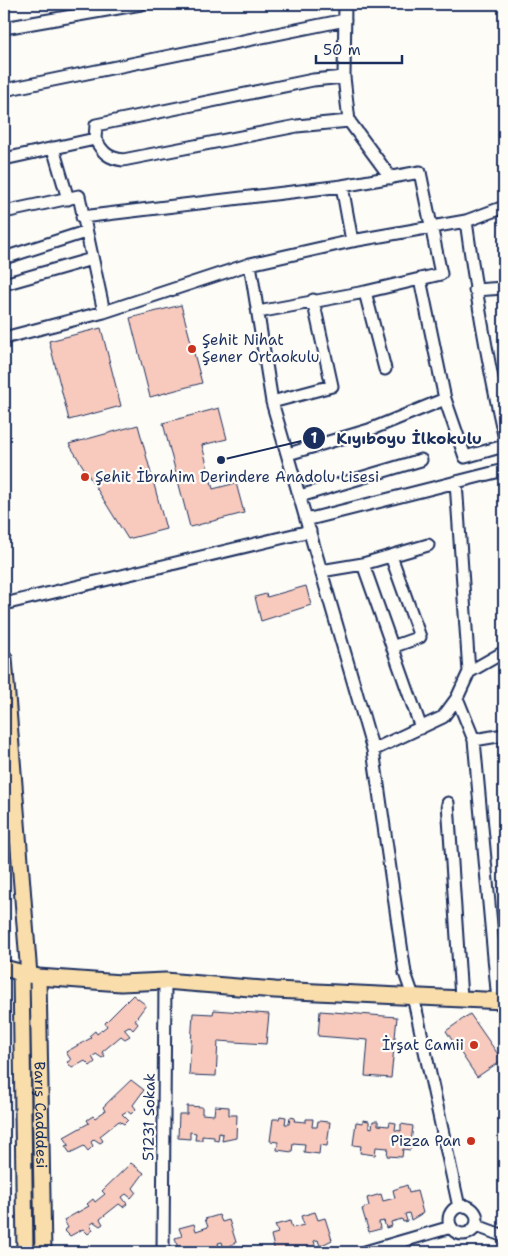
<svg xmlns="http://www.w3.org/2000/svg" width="508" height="1256" font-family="'Shantell Sans',sans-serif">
	<rect width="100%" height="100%" fill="#fdfcf7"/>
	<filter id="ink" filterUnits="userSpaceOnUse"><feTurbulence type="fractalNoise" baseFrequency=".02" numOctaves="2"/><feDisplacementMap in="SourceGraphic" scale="10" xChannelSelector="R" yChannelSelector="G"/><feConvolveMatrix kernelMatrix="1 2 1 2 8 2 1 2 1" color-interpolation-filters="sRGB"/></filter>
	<g filter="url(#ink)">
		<path fill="#f8cabd" stroke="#1b2f5e" d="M 181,305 L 202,383 L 150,397 L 130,318 Z
			M 101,328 L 121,406 L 69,420 L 49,341 Z
			M 219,408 L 227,439 L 202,445 L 213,489 L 236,483 L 244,513 L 190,527 L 163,423 Z
			M 138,425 L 166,529 L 128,539 L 69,444 Z
			M 306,586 L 311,605 L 261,621 L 255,597 L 266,594 L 267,597 Z
			M 133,995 L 146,1005 L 135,1020 L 138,1024 L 133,1030 L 129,1026 L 124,1029 L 130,1036 L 125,1039 L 121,1036 L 102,1052 L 105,1056 L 102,1058 L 96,1054 L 92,1057 L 95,1062 L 90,1066 L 85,1061 L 72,1068 L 67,1062 L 71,1060 L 66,1052 L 91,1038 L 89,1036 L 95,1031 L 97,1034 L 107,1026 L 105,1023 Z
			M 214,1010 L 269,1014 L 266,1044 L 218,1041 L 216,1076 L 189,1075 L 193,1013 L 213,1014 Z
			M 320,1011 L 397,1017 L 391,1078 L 365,1076 L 368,1040 L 318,1036 Z
			M 470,1014 L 502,1060 L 477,1077 L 446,1031 Z
			M 131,1080 L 144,1090 L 133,1105 L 136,1109 L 131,1114 L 127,1111 L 122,1114 L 128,1120 L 124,1124 L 119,1121 L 100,1136 L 103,1141 L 100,1143 L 94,1139 L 91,1142 L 93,1146 L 88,1151 L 84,1146 L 70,1153 L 65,1146 L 69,1145 L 64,1137 L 89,1123 L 87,1120 L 93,1116 L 95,1118 L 105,1111 L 103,1107 Z
			M 187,1106 L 202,1107 L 202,1114 L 214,1115 L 215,1106 L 229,1107 L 229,1115 L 237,1115 L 236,1138 L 222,1141 L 223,1134 L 219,1133 L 218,1141 L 214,1140 L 214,1137 L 202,1136 L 202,1140 L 195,1140 L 196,1133 L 190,1132 L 190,1139 L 178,1138 L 179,1114 L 187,1114 Z
			M 280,1116 L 286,1117 L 285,1124 L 289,1124 L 290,1117 L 295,1118 L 294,1121 L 306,1122 L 306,1119 L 313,1119 L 312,1127 L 317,1127 L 318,1121 L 330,1122 L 327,1146 L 320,1145 L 319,1154 L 304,1152 L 305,1144 L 293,1143 L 292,1152 L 277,1150 L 278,1142 L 270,1141 L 273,1119 L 279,1119 Z
			M 363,1120 L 369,1121 L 369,1127 L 372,1128 L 373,1121 L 378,1121 L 378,1125 L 389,1126 L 390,1122 L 396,1123 L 395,1130 L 401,1131 L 401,1124 L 413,1126 L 410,1150 L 403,1149 L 402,1157 L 387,1156 L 388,1148 L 376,1147 L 375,1155 L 360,1153 L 361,1146 L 353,1145 L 356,1122 L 363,1123 Z
			M 131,1163 L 144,1173 L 133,1188 L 136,1192 L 131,1198 L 126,1194 L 122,1197 L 127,1204 L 123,1207 L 119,1204 L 100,1219 L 103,1224 L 100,1226 L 94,1222 L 90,1225 L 93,1230 L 88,1234 L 83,1229 L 70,1236 L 64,1230 L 68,1228 L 64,1220 L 89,1206 L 87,1204 L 93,1199 L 95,1202 L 105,1194 L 102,1191 Z
			M 407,1185 L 409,1193 L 417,1191 L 423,1213 L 411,1220 L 409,1213 L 405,1214 L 407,1221 L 403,1222 L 402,1219 L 391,1222 L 392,1226 L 386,1228 L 384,1221 L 379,1222 L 380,1229 L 369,1232 L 362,1209 L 369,1206 L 367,1198 L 381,1194 L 383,1201 L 395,1198 L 393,1190 Z
			M 315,1212 L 318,1220 L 325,1218 L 332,1240 L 320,1246 L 318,1240 L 314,1241 L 316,1248 L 312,1249 L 311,1246 L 299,1249 L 300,1252 L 294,1252 L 292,1248 L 287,1249 L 288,1252 L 275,1252 L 271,1235 L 278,1233 L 275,1225 L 290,1221 L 292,1228 L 304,1225 L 301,1216 Z
			M 219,1215 L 222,1222 L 229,1220 L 236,1242 L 224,1249 L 222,1242 L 218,1243 L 220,1250 L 216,1252 L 215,1248 L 204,1252 L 197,1252 L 196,1250 L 179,1252 L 175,1238 L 182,1236 L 179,1228 L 194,1224 L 196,1231 L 208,1227 L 205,1219 Z"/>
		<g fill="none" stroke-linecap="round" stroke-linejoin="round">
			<g stroke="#1b2f5e" stroke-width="15">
				<path id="minor" d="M 345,4 L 344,77 L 349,121 L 391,178
					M 4,28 L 141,4
					M 4,90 L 345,20
					M 95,139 L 96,125 L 313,80 L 344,77
					M 53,148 L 68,199
					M 4,159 L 95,139 C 103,153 108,158 123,160 L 297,126 L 349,121
					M 342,186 L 352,241
					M 4,212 L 79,196 L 104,312
					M 82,217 L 342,186 L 420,172 L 441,274 L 365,292 L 258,312
					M 466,221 C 476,293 488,364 504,435
					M 4,258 L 85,232
					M 250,264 L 272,402 L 373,750 L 405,973 L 413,996 L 459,1207
					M 420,279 L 445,399 L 465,457 L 504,446
					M 4,284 L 92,259
					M 475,290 L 504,288
					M 365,292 L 385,369
					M 4,338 L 104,312 L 250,264 L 352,241 L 466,221 L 504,207
					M 272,402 L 332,386 L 313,300
					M 288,454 L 369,430 L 445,399
					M 456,482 L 469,672
					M 300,496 L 421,460
					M 306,520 L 504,470
					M 391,556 L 420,637 L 392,647
					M 363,564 L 421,728
					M 321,571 L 363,564 L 428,545
					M 4,604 L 310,531
					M 457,698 L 474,740 L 498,1001
					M 474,740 L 504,735
					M 373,750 L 443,717 L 457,698 L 469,672 L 504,652
					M 448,803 L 461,998
					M449 1220a14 14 0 1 1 28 0a14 14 0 1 1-28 0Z
					M 477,1226 L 504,1236
					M 163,1252 L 165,981
					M 365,1252 L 451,1227"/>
			</g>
			<g stroke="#1b2f5e" stroke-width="19">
				<g id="major">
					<path d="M 4,658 L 29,975"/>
					<path d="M 4,968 L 38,977 L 121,983 L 165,981 L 275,990 L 504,1001"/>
					<path d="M 21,973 L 25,1252"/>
					<path id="s1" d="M 38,977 L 43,1252"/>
				</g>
			</g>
			<use href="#minor" stroke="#fdfcf7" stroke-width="11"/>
			<use href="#major" stroke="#f9deab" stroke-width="15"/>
		</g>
	</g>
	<g fill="#c8321e" stroke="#fdfcf7" stroke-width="2">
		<circle cx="192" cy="349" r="5"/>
		<circle cx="85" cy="477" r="5"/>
		<circle cx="474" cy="1045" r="5"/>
		<circle cx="471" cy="1141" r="5"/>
	</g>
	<g text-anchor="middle" stroke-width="4.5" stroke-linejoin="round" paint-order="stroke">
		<g font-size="15" fill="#1b2f5e" stroke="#fdfcf7" text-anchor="start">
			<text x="202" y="345">Şehit Nihat<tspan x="202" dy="17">Şener Ortaokulu</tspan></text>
			<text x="95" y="482">Şehit İbrahim Derindere Anadolu Lisesi</text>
			<text x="464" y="1050" text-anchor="end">İrşat Camii</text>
			<text x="461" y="1146" text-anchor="end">Pizza Pan</text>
		</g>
		<g font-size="15" fill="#1b2f5e" stroke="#fdfcf7">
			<text dy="5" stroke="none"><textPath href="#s1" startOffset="138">Barış Cadddesi</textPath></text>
			<text transform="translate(149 1117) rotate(-89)" y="5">51231 Sokak</text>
		</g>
	</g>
	<path fill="none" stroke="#1b2f5e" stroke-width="2" d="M221 460L314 438"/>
	<g fill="#1b2f5e" stroke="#fdfcf7" stroke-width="2">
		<circle cx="221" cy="460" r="5"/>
		<circle cx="314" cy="438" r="12"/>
	</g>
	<g font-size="15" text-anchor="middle" font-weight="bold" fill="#fff">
		<text x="314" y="443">1</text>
	</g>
	<g font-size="16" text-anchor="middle" font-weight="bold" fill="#1b2f5e" stroke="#fdfcf7" stroke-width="4.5" stroke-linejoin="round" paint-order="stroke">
		<text x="409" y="444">Kıyıboyu İlkokulu</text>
	</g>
	<rect width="508" height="1256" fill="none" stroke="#fdfcf7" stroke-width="20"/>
	<rect x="10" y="10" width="488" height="1236" fill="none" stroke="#1b2f5e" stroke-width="2" filter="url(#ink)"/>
	<path d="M316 55v8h86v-8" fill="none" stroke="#1b2f5e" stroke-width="2.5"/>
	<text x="323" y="55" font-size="15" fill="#1b2f5e" stroke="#fdfcf7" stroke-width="4" paint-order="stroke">50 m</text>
</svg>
